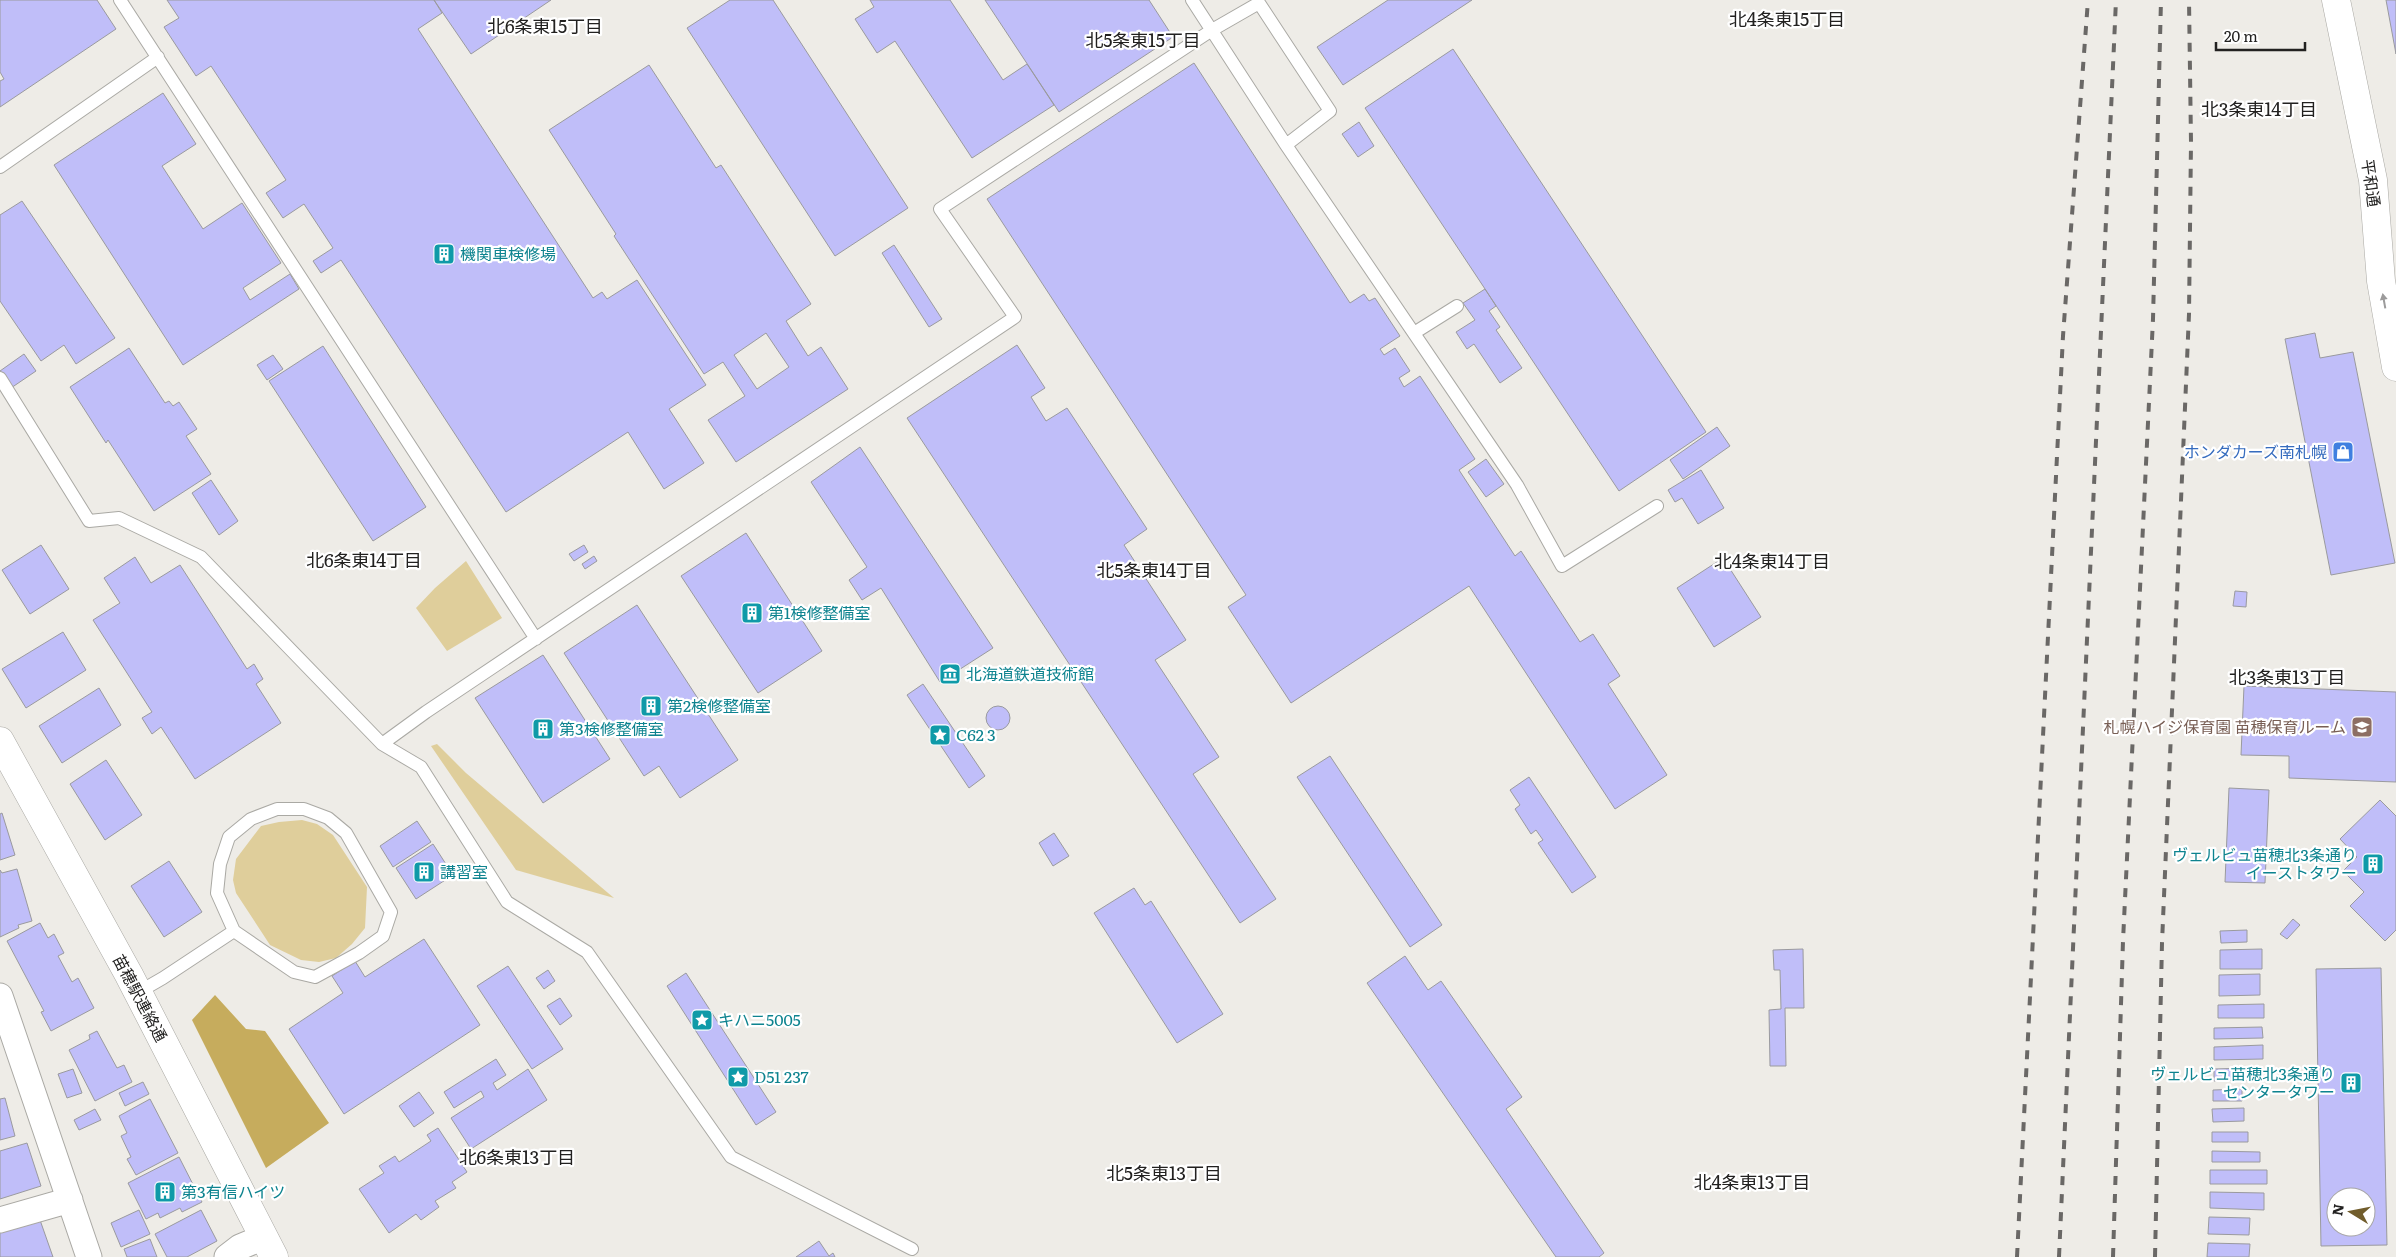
<svg xmlns="http://www.w3.org/2000/svg" width="2396" height="1257" font-family="Literata,'Noto Sans JP',serif">
	<rect width="100%" height="100%" fill="#eeece7"/>
	<path fill="#dfce9b" d="M 466,561 L 502,618 L 447,651 L 416,608 L 435,588 Z
		M 437,744 L 466,773 L 614,898 L 516,870 L 431,746 Z
		M 302,820 L 317,824 L 333,835 L 367,887 L 365,928 L 352,944 L 336,958 L 319,962 L 301,960 L 270,945 L 236,893 L 233,880 L 236,859 L 261,826 L 279,822 Z"/>
	<path fill="#c6ac5d" d="M 215,995 L 246,1029 L 265,1031 L 329,1123 L 266,1168 L 192,1020 Z"/>
	<path fill="#c0bef9" stroke="#9a9a9e" fill-rule="evenodd" d="M 0,0 L 97,0 L 116,29 L 0,107 L 0,81 L 4,79 L 0,72 Z
		M 167,0 L 434,0 L 442,13 L 418,29 L 593,298 L 602,292 L 607,299 L 637,280 L 706,385 L 669,409 L 704,463 L 664,489 L 628,432 L 506,512 L 341,260 L 321,273 L 313,261 L 333,248 L 304,204 L 283,218 L 266,193 L 286,180 L 211,66 L 196,76 L 164,27 L 179,18 Z
		M 434,0 L 551,0 L 471,54 Z
		M 730,0 L 773,0 L 908,208 L 835,256 L 687,28 Z
		M 870,0 L 950,0 L 1003,80 L 1027,64 L 1054,105 L 972,158 L 895,41 L 877,53 L 855,19 L 874,7 Z
		M 985,0 L 1149,0 L 1173,37 L 1059,112 Z
		M 1388,0 L 1472,0 L 1343,85 L 1317,47 Z
		M 2386,0 L 2396,0 L 2396,54 Z
		M 1453,49 L 1706,432 L 1619,491 L 1365,108 Z
		M 1194,63 L 1350,303 L 1364,294 L 1369,301 L 1375,298 L 1400,336 L 1380,349 L 1384,355 L 1395,348 L 1410,371 L 1399,378 L 1404,387 L 1420,376 L 1475,459 L 1459,470 L 1515,556 L 1521,551 L 1580,642 L 1593,634 L 1620,676 L 1608,684 L 1667,775 L 1615,809 L 1469,586 L 1291,703 L 1228,607 L 1246,595 L 987,199 Z
		M 649,65 L 716,168 L 721,165 L 811,304 L 786,321 L 808,356 L 821,347 L 848,389 L 736,462 L 708,420 L 745,396 L 723,362 L 704,374 L 614,236 L 616,234 L 549,130 ZM 766,333 L 789,367 L 757,389 L 734,355 Z
		M 163,93 L 196,144 L 162,166 L 203,229 L 242,203 L 281,263 L 243,288 L 250,300 L 290,274 L 299,289 L 183,365 L 54,165 Z
		M 1359,122 L 1374,146 L 1358,157 L 1342,134 Z
		M 22,201 L 115,338 L 76,364 L 64,345 L 41,361 L 0,301 L 0,215 Z
		M 894,245 L 942,319 L 929,327 L 882,253 Z
		M 1485,289 L 1496,306 L 1489,311 L 1500,327 L 1496,330 L 1522,368 L 1500,383 L 1474,344 L 1467,349 L 1456,332 L 1475,320 L 1463,303 Z
		M 2315,333 L 2320,358 L 2353,352 L 2395,563 L 2331,575 L 2285,339 Z
		M 1017,345 L 1045,388 L 1031,397 L 1046,421 L 1067,408 L 1147,529 L 1124,545 L 1186,640 L 1155,660 L 1219,757 L 1193,774 L 1276,899 L 1240,923 L 907,418 Z
		M 323,346 L 426,507 L 373,541 L 269,381 Z
		M 129,348 L 165,403 L 169,401 L 173,406 L 179,402 L 197,429 L 186,436 L 211,474 L 154,511 L 108,440 L 106,443 L 70,387 Z
		M 24,354 L 36,371 L 11,388 L 0,371 Z
		M 273,355 L 283,369 L 267,380 L 257,365 Z
		M 1717,427 L 1730,446 L 1683,479 L 1670,460 Z
		M 860,447 L 993,648 L 940,682 L 881,588 L 862,600 L 849,580 L 867,567 L 811,482 Z
		M 1486,459 L 1504,484 L 1486,497 L 1468,472 Z
		M 1701,470 L 1724,508 L 1698,524 L 1682,498 L 1675,502 L 1668,490 Z
		M 211,480 L 238,521 L 219,535 L 192,493 Z
		M 746,533 L 822,651 L 758,693 L 681,576 Z
		M 41,545 L 69,589 L 30,614 L 2,570 Z
		M 584,545 L 588,552 L 574,561 L 569,554 Z
		M 594,556 L 597,561 L 585,569 L 582,564 Z
		M 135,557 L 151,583 L 180,565 L 247,669 L 254,664 L 263,679 L 256,684 L 281,723 L 195,779 L 161,727 L 152,734 L 142,718 L 152,712 L 93,620 L 120,603 L 104,578 Z
		M 1723,558 L 1761,617 L 1714,647 L 1677,588 Z
		M 2235,591 L 2247,592 L 2246,607 L 2233,606 Z
		M 637,605 L 738,760 L 680,798 L 659,766 L 644,776 L 564,653 Z
		M 63,632 L 86,670 L 26,708 L 2,669 Z
		M 543,655 L 610,759 L 543,803 L 475,698 Z
		M 923,684 L 985,776 L 969,788 L 907,695 Z
		M 2244,686 L 2396,692 L 2396,782 L 2289,778 L 2289,756 L 2241,755 Z
		M 99,688 L 121,725 L 62,763 L 39,726 Z
		M986 718a12 12 0 1 1 24 0a12 12 0 1 1-24 0Z
		M 1330,756 L 1442,925 L 1410,947 L 1297,777 Z
		M 106,760 L 142,815 L 105,840 L 70,784 Z
		M 1529,777 L 1596,877 L 1572,893 L 1538,843 L 1543,840 L 1536,830 L 1531,834 L 1515,809 L 1520,805 L 1510,790 Z
		M 2229,788 L 2269,790 L 2265,883 L 2225,882 Z
		M 2380,800 L 2396,816 L 2396,930 L 2385,941 L 2350,906 L 2364,892 L 2343,871 L 2357,857 L 2340,839 Z
		M 2,813 L 15,855 L 0,860 L 0,814 Z
		M 417,821 L 431,842 L 393,867 L 380,846 Z
		M 1054,833 L 1069,856 L 1053,866 L 1039,843 Z
		M 433,844 L 453,875 L 416,899 L 396,868 Z
		M 169,861 L 202,912 L 164,937 L 131,886 Z
		M 17,869 L 32,921 L 18,925 L 19,928 L 0,937 L 0,870 L 2,873 Z
		M 1134,888 L 1145,905 L 1151,901 L 1223,1014 L 1177,1043 L 1094,913 Z
		M 2293,919 L 2300,925 L 2287,939 L 2280,934 Z
		M 40,923 L 48,938 L 54,934 L 64,953 L 58,956 L 72,982 L 78,978 L 94,1008 L 51,1031 L 41,1012 L 44,1011 L 7,941 Z
		M 2247,930 L 2247,942 L 2221,943 L 2220,931 Z
		M 424,939 L 480,1025 L 344,1114 L 289,1029 L 343,993 L 332,976 L 355,961 L 365,977 Z
		M 1803,949 L 1804,1008 L 1785,1008 L 1786,1066 L 1770,1066 L 1769,1010 L 1781,1009 L 1780,970 L 1774,970 L 1773,950 Z
		M 2262,949 L 2262,969 L 2220,969 L 2220,950 Z
		M 1405,956 L 1428,990 L 1441,981 L 1522,1097 L 1506,1109 L 1604,1253 L 1599,1257 L 1556,1257 L 1367,983 Z
		M 508,966 L 563,1049 L 532,1069 L 477,986 Z
		M 2381,968 L 2387,1245 L 2321,1246 L 2316,969 ZM 2336,1197 L 2366,1197 L 2366,1227 L 2336,1227 Z
		M 548,970 L 555,981 L 544,989 L 536,978 Z
		M 686,973 L 776,1112 L 756,1125 L 667,986 Z
		M 2260,974 L 2260,995 L 2219,996 L 2219,975 Z
		M 560,998 L 572,1016 L 560,1025 L 547,1006 Z
		M 2264,1004 L 2264,1018 L 2218,1018 L 2218,1005 Z
		M 2262,1027 L 2263,1038 L 2214,1039 L 2214,1028 Z
		M 97,1031 L 117,1068 L 124,1065 L 132,1082 L 95,1101 L 69,1050 L 90,1039 L 89,1035 Z
		M 2263,1045 L 2263,1059 L 2214,1060 L 2214,1047 Z
		M 496,1059 L 506,1075 L 493,1083 L 497,1090 L 528,1069 L 547,1100 L 471,1149 L 451,1118 L 484,1097 L 481,1091 L 454,1108 L 444,1092 Z
		M 2247,1068 L 2247,1080 L 2214,1081 L 2214,1069 Z
		M 73,1069 L 82,1093 L 67,1098 L 58,1074 Z
		M 143,1082 L 149,1094 L 125,1106 L 119,1093 Z
		M 2242,1089 L 2242,1101 L 2213,1101 L 2213,1090 Z
		M 419,1092 L 434,1113 L 414,1127 L 399,1106 Z
		M 5,1098 L 15,1136 L 0,1140 L 0,1099 Z
		M 150,1099 L 178,1153 L 136,1175 L 127,1159 L 131,1157 L 121,1136 L 127,1133 L 119,1116 Z
		M 2244,1108 L 2244,1121 L 2213,1122 L 2212,1109 Z
		M 95,1109 L 101,1120 L 79,1130 L 74,1120 Z
		M 438,1128 L 467,1172 L 452,1182 L 456,1188 L 435,1201 L 439,1207 L 421,1220 L 416,1214 L 389,1233 L 359,1189 L 384,1173 L 379,1166 L 395,1156 L 399,1162 L 431,1141 L 427,1135 Z
		M 2212,1132 L 2248,1132 L 2248,1142 L 2212,1142 Z
		M 27,1143 L 41,1186 L 0,1199 L 0,1151 Z
		M 2212,1151 L 2260,1152 L 2260,1162 L 2212,1162 Z
		M 179,1157 L 202,1202 L 182,1212 L 180,1208 L 160,1218 L 158,1213 L 146,1219 L 128,1183 Z
		M 2210,1170 L 2267,1170 L 2267,1184 L 2210,1184 Z
		M 2210,1192 L 2264,1193 L 2264,1210 L 2210,1208 Z
		M 139,1210 L 150,1234 L 121,1247 L 111,1223 Z
		M 201,1210 L 217,1241 L 187,1257 L 167,1257 L 155,1234 Z
		M 2209,1217 L 2250,1218 L 2249,1235 L 2208,1234 Z
		M 40,1220 L 53,1257 L 0,1257 L 0,1230 L 16,1225 L 17,1228 Z
		M 150,1239 L 157,1257 L 127,1257 L 124,1249 Z
		M 819,1241 L 829,1256 L 833,1253 L 835,1257 L 796,1257 Z
		M 2208,1243 L 2250,1244 L 2249,1257 L 2207,1257 Z"/>
	<g fill="none" stroke-linecap="round" stroke-linejoin="round">
		<g stroke="#aaa9a4" stroke-width="14">
			<path id="service" d="M 120,0 L 536,639
				M 1192,0 L 1286,145 L 1517,485 L 1562,566 L 1657,506
				M 0,167 L 158,57
				M 1414,333 L 1457,306
				M 0,378 L 89,521 L 119,518 L 201,557 L 382,744 L 421,767 L 507,902 L 587,952 L 731,1157 L 912,1249
				M 382,744 L 426,712 L 1015,317 L 940,209 L 1212,30 L 1259,3 L 1330,111 L 1286,145
				M 137,993 L 163,978 L 234,931 L 217,893 L 220,864 L 229,837 L 251,819 L 277,809 L 304,809 L 328,818 L 346,833 L 391,912 L 383,936 L 359,953 L 315,977 L 294,972 L 234,931"/>
		</g>
		<g stroke="#aaa9a4" stroke-width="27">
			<path id="minor" d="M 0,996 L 89,1257
				M 0,1220 L 70,1200
				M 227,1257 L 240,1247 L 264,1237"/>
		</g>
		<g stroke="#aaa9a4" stroke-width="29">
			<path id="tertiary" d="M 2336,0 L 2373,180 L 2381,281 L 2396,367
				M 0,741 L 129,975 L 274,1257"/>
		</g>
		<use href="#service" stroke="#fff" stroke-width="12"/>
		<use href="#minor" stroke="#fff" stroke-width="25"/>
		<use href="#tertiary" stroke="#fff" stroke-width="28"/>
		<path stroke="#6a6866" stroke-width="4" stroke-dasharray="9 9" stroke-linecap="butt" d="M 2017,1257 L 2063,336 L 2088,0
			M 2059,1257 L 2116,0
			M 2113,1257 L 2123,941 L 2153,319 L 2161,0
			M 2155,1257 L 2162,943 L 2189,314 L 2191,142 L 2189,0"/>
	</g>
	<defs><path id="oneway-solid" d="M-6-.8H1V-3.2L6.5 0L1 3.2V.8H-6Z" transform="scale(1.25)"/></defs>
	<use fill="#9c9b9b" href="#oneway-solid" transform="translate(2384 301) rotate(-100)"/>
	<defs>
		<g id="building-square" transform="scale(1.125)"><rect x="-9" y="-9" width="18" height="18" rx="4" fill="#0f9aa8" stroke="#fff"/><path d="M-4-6H4V6H1V3H-1V6H-4ZM-2.5-4.3h1.7v1.8h-1.7ZM.8-4.3h1.7v1.8H.8ZM-2.5-1h1.7V.8h-1.7ZM.8-1h1.7V.8H.8Z" fill="#fff"/></g>
		<g id="shop-square" transform="scale(1.125)"><rect x="-9" y="-9" width="18" height="18" rx="4" fill="#3f7fe0" stroke="#fff"/><path d="M-5-2.5h2.3a2.7 3.5 0 0 1 5.4 0H5L5.5 6h-11ZM-1.5-2.5h3a1.5 2.3 0 0 0-3 0Z" fill="#fff"/></g>
		<g id="museum-square" transform="scale(1.125)"><rect x="-9" y="-9" width="18" height="18" rx="4" fill="#0f9aa8" stroke="#fff"/><path d="M0-6L6-3V-2H-6V-3ZM-5-1h2V3h-2ZM-1-1h2V3h-2ZM3-1h2V3H3ZM-6 4H6V6H-6Z" fill="#fff"/></g>
		<g id="school-square" transform="scale(1.125)"><rect x="-9" y="-9" width="18" height="18" rx="4" fill="#8d6e63" stroke="#fff"/><path d="M0-5L7-2L0 1L-7-2ZM-4 1L0 2.5L4 1V4Q0 6-4 4Z" fill="#fff"/></g>
		<g id="sight-square" transform="scale(1.125)"><rect x="-9" y="-9" width="18" height="18" rx="4" fill="#0f9aa8" stroke="#fff"/><path d="M0-6L1.8-2.2L6-1.7L2.9 1.2L3.7 5.4L0 3.3L-3.7 5.4L-2.9 1.2L-6-1.7L-1.8-2.2Z" fill="#fff"/></g>
	</defs>
	<g fill-rule="evenodd">
		<use href="#building-square" x="444" y="254"/>
		<use href="#shop-square" x="2343" y="452"/>
		<use href="#building-square" x="752" y="613"/>
		<use href="#museum-square" x="950" y="674"/>
		<use href="#building-square" x="651" y="706"/>
		<use href="#school-square" x="2362" y="727"/>
		<use href="#building-square" x="543" y="729"/>
		<use href="#sight-square" x="940" y="735"/>
		<use href="#building-square" x="2373" y="864"/>
		<use href="#building-square" x="424" y="872"/>
		<use href="#sight-square" x="702" y="1020"/>
		<use href="#sight-square" x="738" y="1077"/>
		<use href="#building-square" x="2351" y="1083"/>
		<use href="#building-square" x="165" y="1192"/>
	</g>
	<g text-anchor="middle" stroke-width="4.5" stroke-linejoin="round" paint-order="stroke">
		<g font-size="16" fill="#222120" stroke="#fff">
			<text transform="translate(2371 183) rotate(82)" y="6">平和通</text>
			<text transform="translate(140 998) rotate(62)" y="6">苗穂駅連絡通</text>
		</g>
		<g font-size="16" fill="#0d838f" stroke="#fff" text-anchor="start">
			<text x="460" y="260">機関車検修場</text>
			<text x="768" y="619">第1検修整備室</text>
			<text x="966" y="680">北海道鉄道技術館</text>
			<text x="667" y="712">第2検修整備室</text>
			<text x="559" y="735">第3検修整備室</text>
			<text x="956" y="741">C62 3</text>
			<text x="2357" y="861" text-anchor="end">ヴェルビュ苗穂北3条通り<tspan x="2357" dy="18">イーストタワー</tspan></text>
			<text x="440" y="878">講習室</text>
			<text x="718" y="1026">キハニ5005</text>
			<text x="2335" y="1080" text-anchor="end">ヴェルビュ苗穂北3条通り<tspan x="2335" dy="18">センタータワー</tspan></text>
			<text x="754" y="1083">D51 237</text>
			<text x="181" y="1198">第3有信ハイツ</text>
		</g>
		<g font-size="16" fill="#366cbe" stroke="#fff" text-anchor="end">
			<text x="2327" y="458">ホンダカーズ南札幌</text>
		</g>
		<g font-size="16" fill="#785e54" stroke="#fff" text-anchor="end">
			<text x="2346" y="733">札幌ハイジ保育園 苗穂保育ルーム</text>
		</g>
		<g font-size="18" fill="#222120" stroke="#fff">
			<text x="1787" y="26">北4条東15丁目</text>
			<text x="545" y="33">北6条東15丁目</text>
			<text x="1143" y="47">北5条東15丁目</text>
			<text x="2259" y="116">北3条東14丁目</text>
			<text x="364" y="567">北6条東14丁目</text>
			<text x="1772" y="568">北4条東14丁目</text>
			<text x="1154" y="577">北5条東14丁目</text>
			<text x="2287" y="684">北3条東13丁目</text>
			<text x="517" y="1164">北6条東13丁目</text>
			<text x="1164" y="1180">北5条東13丁目</text>
			<text x="1752" y="1189">北4条東13丁目</text>
		</g>
	</g>
	<g transform="translate(2351 1212) rotate(280)"><circle r="24" fill="#ffffff" stroke="#a7a6a6"/>
	<path d="M0-4L9 19L0 12L-9 19Z" fill="#715d2c"/>
	<text y="-8" font-size="14" font-weight="bold" text-anchor="middle" fill="#222120">N</text>
	</g>
	<path d="M2216 42v8h89v-8" fill="none" stroke="#222120" stroke-width="2.5"/>
	<text x="2224" y="42" font-size="15" fill="#222120" stroke="#ffffff" stroke-width="4" paint-order="stroke">20 m</text>
</svg>
